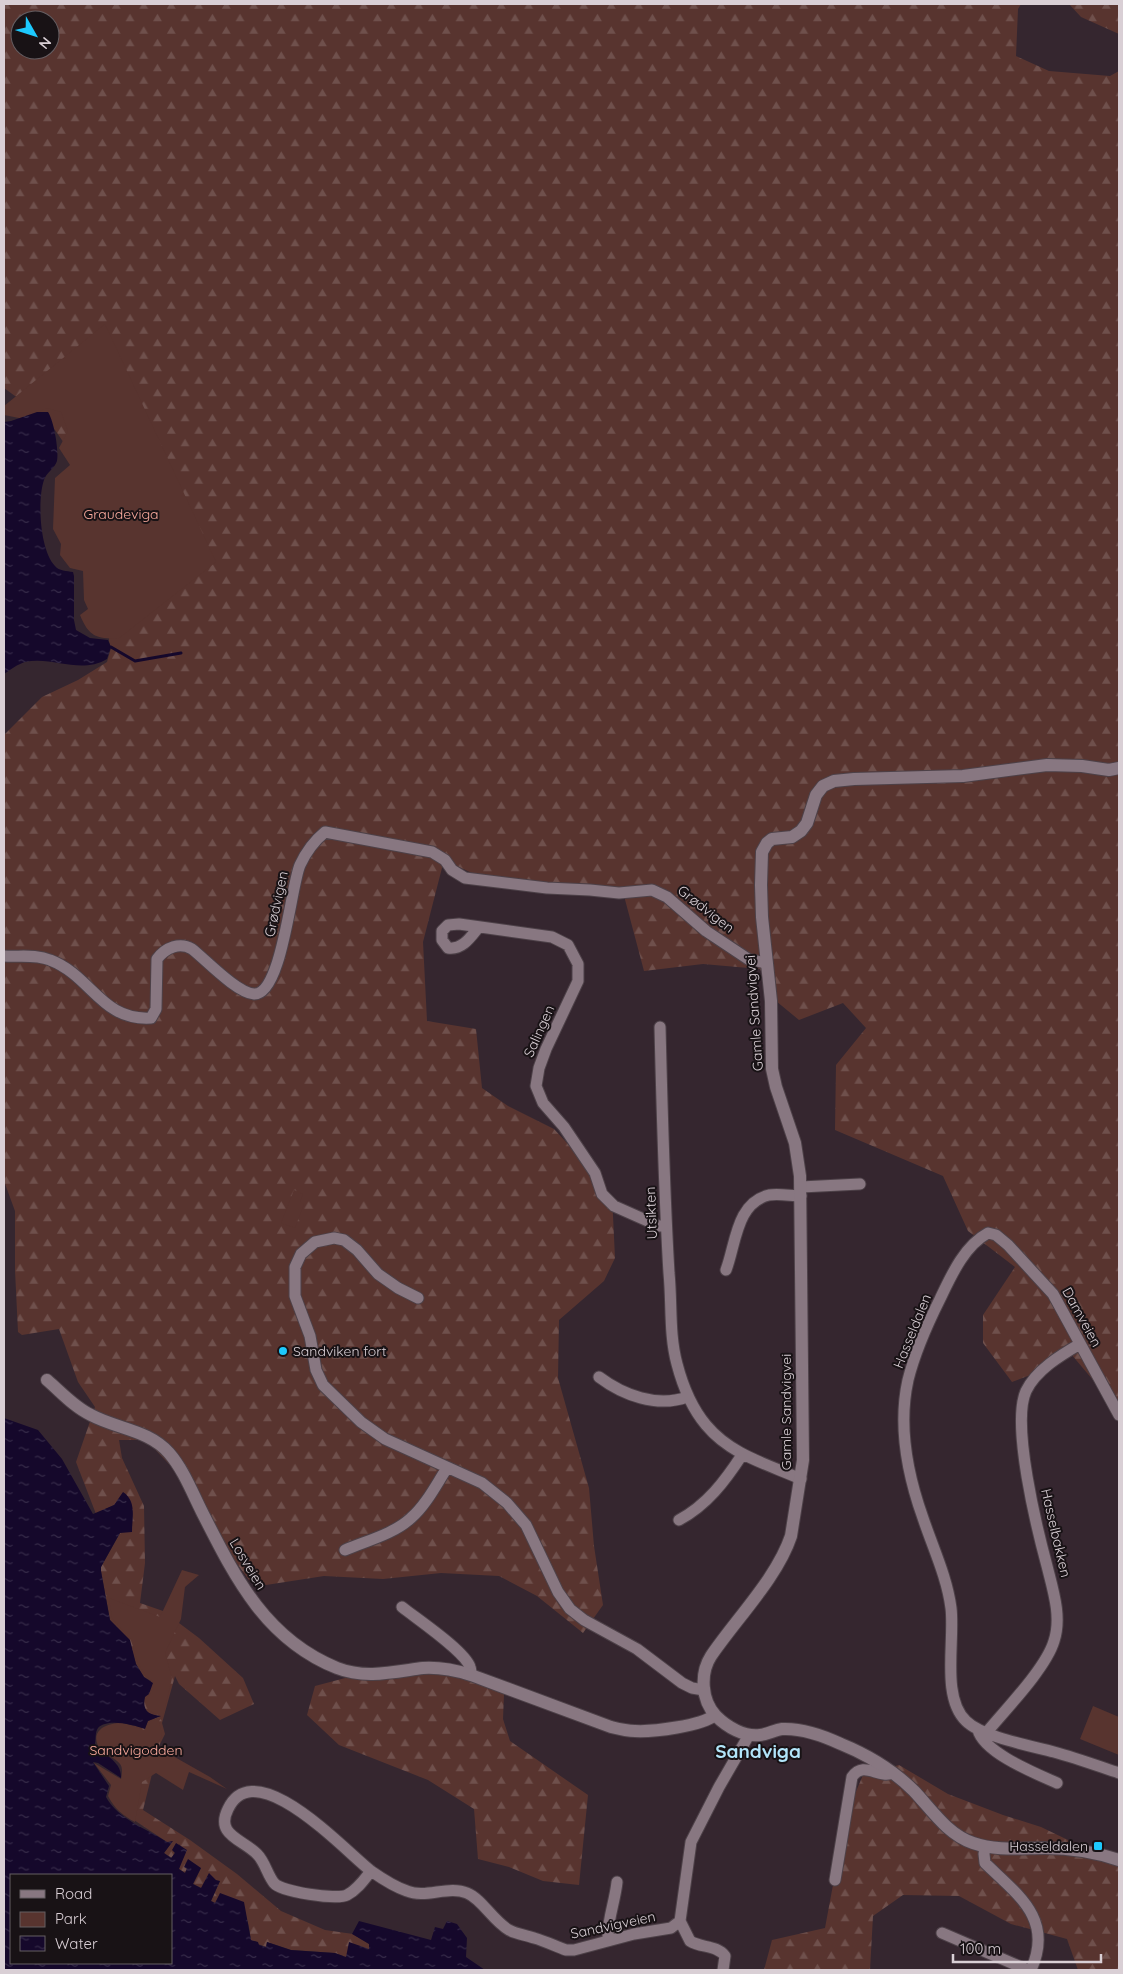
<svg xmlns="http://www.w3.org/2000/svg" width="1123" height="1974" font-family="Quicksand,sans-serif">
	<defs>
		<pattern id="forest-firs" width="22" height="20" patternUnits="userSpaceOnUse" patternTransform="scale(1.25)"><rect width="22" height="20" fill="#58342f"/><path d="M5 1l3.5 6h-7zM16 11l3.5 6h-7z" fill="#6f504c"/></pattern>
		<pattern id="water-ripples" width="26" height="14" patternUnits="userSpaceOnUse" patternTransform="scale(1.25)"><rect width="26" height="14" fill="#15082b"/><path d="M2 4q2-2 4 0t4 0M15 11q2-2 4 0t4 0" fill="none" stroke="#362b49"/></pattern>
	</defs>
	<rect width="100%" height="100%" fill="#35262f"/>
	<path fill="url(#forest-firs)" fill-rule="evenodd" d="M 4,4 L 1021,4 L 1018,9 L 1016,56 L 1049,71 L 1110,76 L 1119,71 L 1119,1416 L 1109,1399 L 1071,1354 L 1033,1374 L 1012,1382 L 983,1343 L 983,1315 L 1015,1267 L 968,1231 L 943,1176 L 835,1130 L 836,1065 L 866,1028 L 843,1003 L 799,1020 L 776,1001 L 760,969 L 703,964 L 644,971 L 623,892 L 474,874 L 444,860 L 423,942 L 427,1021 L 476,1029 L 482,1088 L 508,1106 L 554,1129 L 591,1169 L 601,1194 L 612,1195 L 615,1258 L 604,1281 L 559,1320 L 558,1378 L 589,1488 L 594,1546 L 603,1605 L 583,1633 L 537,1596 L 499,1576 L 441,1573 L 383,1579 L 324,1576 L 266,1585 L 249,1580 L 215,1534 L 187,1483 L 146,1440 L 119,1440 L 122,1458 L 144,1506 L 145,1563 L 140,1603 L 163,1611 L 199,1638 L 243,1678 L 254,1704 L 220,1720 L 179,1684 L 175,1676 L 162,1723 L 165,1734 L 159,1746 L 143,1810 L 190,1840 L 237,1874 L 281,1911 L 325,1930 L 353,1934 L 369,1944 L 369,1949 L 346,1957 L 335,1953 L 291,1950 L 267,1942 L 266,1947 L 251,1941 C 247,1899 240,1916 211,1901 L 220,1881 L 201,1888 L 193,1884 L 201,1868 L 187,1868 L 185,1873 L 179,1869 L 184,1850 L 179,1844 L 172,1858 L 164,1853 L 172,1842 L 167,1842 L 122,1812 L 129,1761 L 120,1723 L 145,1728 L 148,1721 L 160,1716 C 135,1713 145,1697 151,1681 L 144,1677 L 136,1664 L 129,1640 L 110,1620 L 101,1571 L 101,1567 L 120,1533 L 114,1505 L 96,1514 L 76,1462 L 95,1407 L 78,1382 L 59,1329 L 22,1335 L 18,1332 L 15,1270 L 15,1211 L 4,1181 L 4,735 L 42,697 L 78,680 L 107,662 L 111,648 L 109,641 L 110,625 L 75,459 L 55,430 L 37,412 L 4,388 ZM 20,20 L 50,20 L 50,50 L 20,50 Z
		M 1069,4 L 1119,4 L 1119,34 L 1081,17 Z
		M 451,1671 L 504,1694 L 503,1719 L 510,1741 L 588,1795 L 579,1885 L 543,1881 L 509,1867 L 478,1859 L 474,1809 L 428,1780 L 339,1745 L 307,1715 L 315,1686 L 349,1677 Z
		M 899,1765 L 948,1794 L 1003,1815 L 1041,1827 L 1093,1852 L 1119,1860 L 1119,1970 L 1078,1970 L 1067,1939 L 1011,1924 L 959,1896 L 903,1895 L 873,1916 L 870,1970 L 764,1970 L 772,1940 L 825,1928 L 846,1815 L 863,1775 Z"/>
	<path fill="#58342f" d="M 105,324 L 216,562 L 118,639 C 96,638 89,637 80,615 L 88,609 L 84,600 L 83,571 L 70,568 L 60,555 L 61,544 L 53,529 L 55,478 L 70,465 L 59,448 L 68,431 L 61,412 L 47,408 L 24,419 L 4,415 L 4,406 Z
		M 294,1190 L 303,1194 L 300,1202 L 304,1204 L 295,1228 L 281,1223 Z
		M 182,1570 L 199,1575 L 185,1587 L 181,1619 L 165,1653 L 172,1678 L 163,1716 L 159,1721 L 162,1735 L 157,1747 L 210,1777 L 227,1789 L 189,1772 L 183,1790 L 156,1773 L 142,1782 L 135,1822 C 123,1816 114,1808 108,1796 L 111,1785 L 94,1763 L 121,1779 C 122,1774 123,1768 120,1764 C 114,1756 100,1754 97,1743 C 93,1730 106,1724 118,1723 C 127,1723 136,1727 144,1730 L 149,1721 L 161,1716 C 151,1712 144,1711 146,1698 L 150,1694 L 154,1682 L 146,1676 L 138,1663 L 131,1640 L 112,1618 L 109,1598 L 160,1617 Z
		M 1093,1706 L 1119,1717 L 1119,1755 L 1080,1739 Z"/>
	<path fill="url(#water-ripples)" fill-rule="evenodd" d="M 37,412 L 48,412 C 54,421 59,450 57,461 C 55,468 46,473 44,480 C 37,500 40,551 55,566 C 59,571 67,571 73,572 L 74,576 L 74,620 L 76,630 L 90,638 L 108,640 L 111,647 L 107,659 C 80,675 53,656 25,662 C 18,664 10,670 4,674 L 4,422 L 11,421 Z
		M 4,1418 L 38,1430 L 62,1459 L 93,1514 L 114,1505 L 123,1492 C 137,1501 132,1518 132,1532 L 120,1533 L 101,1567 L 101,1571 L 110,1620 L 130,1640 L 136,1664 L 144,1677 L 153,1683 L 149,1694 L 145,1697 C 142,1710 148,1715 161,1716 L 148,1721 L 145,1729 C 133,1725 108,1718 98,1728 C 95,1732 96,1739 95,1744 C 104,1756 122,1761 121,1778 L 98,1763 L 93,1762 L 109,1786 L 106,1797 C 119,1820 146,1828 167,1842 L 173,1841 L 164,1853 L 171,1858 L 175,1853 L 172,1850 L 176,1843 L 187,1850 L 179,1869 L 185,1873 L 187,1869 L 184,1867 L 188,1859 L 201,1868 L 193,1884 L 201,1888 L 209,1873 L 216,1880 L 220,1881 L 211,1901 L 215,1903 L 220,1893 L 244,1902 L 251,1940 L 258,1942 L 259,1945 L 266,1947 L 267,1942 L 291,1950 L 335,1953 L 346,1957 L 349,1942 L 369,1949 L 369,1944 L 352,1934 L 359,1921 L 431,1940 L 435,1927 L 443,1929 L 447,1921 L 457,1924 L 467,1938 L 466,1957 L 485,1970 L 4,1970 ZM 11,1875 L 171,1875 L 171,1963 L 11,1963 Z"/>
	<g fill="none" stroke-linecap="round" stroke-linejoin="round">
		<path stroke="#15082b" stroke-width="3" d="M 111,647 L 135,661 L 181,653"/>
		<g stroke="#4d4148" stroke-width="13">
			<path id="street" d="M 478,928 C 470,938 462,950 448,948 L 442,940 L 442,931 L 448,925 L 459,924 L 552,937 L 568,945 L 578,964 L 578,981 L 546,1049 L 539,1068 L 536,1086 L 543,1103 L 564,1127 L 595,1173 L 602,1194 L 614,1206 L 659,1226 L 665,1226
				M 4,956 C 19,957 36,954 50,960 C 92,976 101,1021 151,1018 L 156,1009 L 157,959 C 166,947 180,942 192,949 C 206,960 237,993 254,994 C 282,995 291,885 300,865 C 306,852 314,841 325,832 L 432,852 L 445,860 L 452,870 L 465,878 L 547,888 L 590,890 L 619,893 L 652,890 L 667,897 L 706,931 L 748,959 L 766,963
				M 660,1027 C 662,1109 664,1191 669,1273 C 672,1303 669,1335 677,1364 C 683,1387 691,1407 706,1425 C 731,1455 767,1464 801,1479
				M 801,1187 L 860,1184
				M 726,1270 C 736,1244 736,1203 769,1195 C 779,1193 791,1196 801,1196
				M 418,1298 L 398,1288 L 378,1274 L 357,1250 L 344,1240 L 334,1238 L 315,1242 L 301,1254 L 295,1267 L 295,1296 L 310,1336 L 316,1370 L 323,1385 L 361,1422 L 385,1439 L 482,1483 L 507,1503 L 526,1525 L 558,1592 L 570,1609 L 584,1620 L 637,1649 L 682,1683 L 692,1688 L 704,1690
				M 599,1377 C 623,1395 657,1408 687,1397
				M 1119,1415 L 1053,1294 L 1008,1245 L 996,1235 L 988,1233 C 964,1246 951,1276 940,1299 C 927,1325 915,1352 908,1380 C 898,1425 908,1476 923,1518 C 933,1548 947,1577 951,1608 C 955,1641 941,1697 966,1721 C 982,1737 1032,1746 1054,1752 C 1076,1758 1098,1766 1119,1773
				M 679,1520 C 707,1505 725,1481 742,1455
				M 345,1550 C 366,1541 394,1534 411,1518 C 426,1505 436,1485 447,1468
				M 402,1607 C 417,1619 465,1651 470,1667 C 471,1668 471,1674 471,1675
				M 978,1730 C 984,1753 1037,1774 1057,1783
				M 987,1732 C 1006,1709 1046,1668 1054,1641 C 1062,1617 1053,1590 1047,1566 C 1037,1529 1011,1424 1026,1391 C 1036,1370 1061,1355 1080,1344
				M 985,1847 L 984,1854 L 985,1863 C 1018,1895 1054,1919 1031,1970
				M 371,1871 C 364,1880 357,1890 347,1895 C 337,1900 281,1892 274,1883 C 267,1874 265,1862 257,1854 C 242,1839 215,1835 228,1809 C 255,1752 345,1851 371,1871 C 381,1878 395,1887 407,1891 C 426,1899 448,1885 467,1893 C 482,1899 493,1921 509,1930 C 516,1934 526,1935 534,1938 C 545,1941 555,1946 566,1950 L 574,1950 L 634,1934 L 671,1928 L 680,1921 L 691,1842 L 719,1787 L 749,1735
				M 835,1880 L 852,1777 C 864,1760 878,1779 893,1773
				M 680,1921 L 690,1941 C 701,1948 717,1945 725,1956 L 723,1970
				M 942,1933 L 1028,1970
				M 608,1939 C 607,1920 615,1902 617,1882"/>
		</g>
		<g stroke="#4d4148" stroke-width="14">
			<path id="secondary" d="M 1119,768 L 1109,770 L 1082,766 L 1047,765 L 963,776 L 854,779 L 834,781 L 823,786 L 816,795 L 807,823 L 801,831 L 792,837 L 772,839 L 767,843 L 762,852 L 761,885 L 762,917 L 771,1001 L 772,1069 L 776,1087 L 795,1143 L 800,1176 L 803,1460 L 791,1536 C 777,1578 736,1619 711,1656 C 700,1673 701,1700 716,1716 C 727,1727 744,1737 760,1735 C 768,1734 775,1730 782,1729 C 801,1728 824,1736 841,1744 C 868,1755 893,1770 914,1791 C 932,1810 947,1834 973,1843 C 996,1851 1021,1848 1045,1848 C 1071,1848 1095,1852 1119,1860
				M 47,1380 C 61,1392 74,1407 91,1415 C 117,1429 149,1430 169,1453 C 183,1469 192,1492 202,1512 C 235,1577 265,1639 337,1668 C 365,1679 393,1672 423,1668 C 439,1667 455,1670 471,1675 L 611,1727 C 619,1729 627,1731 635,1731 C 652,1732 702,1726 715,1715"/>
		</g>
		<use href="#street" stroke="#887781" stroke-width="11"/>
		<use href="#secondary" stroke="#887781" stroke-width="12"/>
	</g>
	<g fill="#1dc9fd" stroke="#181215" stroke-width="2">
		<circle cx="283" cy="1351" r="5"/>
		<rect x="1093" y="1841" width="10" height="10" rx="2.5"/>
	</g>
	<g text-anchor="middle" stroke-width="4" stroke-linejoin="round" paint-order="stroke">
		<g font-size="14" fill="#fdac9f" stroke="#181215">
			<text x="121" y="519">Graudeviga</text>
			<text x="136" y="1755">Sandvigodden</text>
		</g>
		<g font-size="14" fill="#d9cfd5" stroke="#181215">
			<text transform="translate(276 904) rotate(-78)" y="5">Grødvigen</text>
			<text transform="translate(706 909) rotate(38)" y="5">Grødvigen</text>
			<text transform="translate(754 1013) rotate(-94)" y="5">Gamle Sandvigvei</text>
			<text transform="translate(539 1031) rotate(-66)" y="5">Salingen</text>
			<text transform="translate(651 1213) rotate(-92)" y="5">Utsikten</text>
			<text transform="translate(1082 1317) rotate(61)" y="5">Damveien</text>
			<text transform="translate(912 1331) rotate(-68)" y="5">Hasseldalen</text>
			<text transform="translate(786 1412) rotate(-90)" y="5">Gamle Sandvigvei</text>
			<text transform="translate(1056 1533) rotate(77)" y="5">Hasselbakken</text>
			<text transform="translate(248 1564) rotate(59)" y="5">Losveien</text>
			<text transform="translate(613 1925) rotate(-12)" y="5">Sandvigveien</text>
		</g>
		<g font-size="14" fill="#d9cfd5" stroke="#181215" text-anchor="start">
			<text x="293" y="1356">Sandviken fort</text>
			<text x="1088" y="1851" text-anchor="end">Hasseldalen</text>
		</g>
		<g font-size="19" font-weight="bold" fill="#b2e5fa" stroke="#181215">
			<text x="758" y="1758">Sandviga</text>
		</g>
	</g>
	<rect width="1123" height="1974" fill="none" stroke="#d9cfd5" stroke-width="10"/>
	<rect x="10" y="1874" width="162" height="90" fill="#181215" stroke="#655e62"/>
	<rect x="20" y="1890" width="25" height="8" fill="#887781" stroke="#655e62"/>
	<text x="55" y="1899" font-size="15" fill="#d9cfd5">Road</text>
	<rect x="20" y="1912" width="25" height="15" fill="#58342f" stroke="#655e62"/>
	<text x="55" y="1924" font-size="15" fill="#d9cfd5">Park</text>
	<rect x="20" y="1936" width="25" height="15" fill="url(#water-ripples)" stroke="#655e62"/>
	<text x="55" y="1949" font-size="15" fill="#d9cfd5">Water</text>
	<g transform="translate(35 35) rotate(129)"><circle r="24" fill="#181215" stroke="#655e62"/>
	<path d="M0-4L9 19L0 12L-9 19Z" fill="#1dc9fd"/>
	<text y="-8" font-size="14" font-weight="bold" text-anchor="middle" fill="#d9cfd5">N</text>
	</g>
	<path d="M953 1954v8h148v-8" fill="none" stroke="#d9cfd5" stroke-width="2.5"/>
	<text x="960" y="1954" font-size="15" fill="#d9cfd5" stroke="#181215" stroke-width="4" paint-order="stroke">100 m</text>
</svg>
